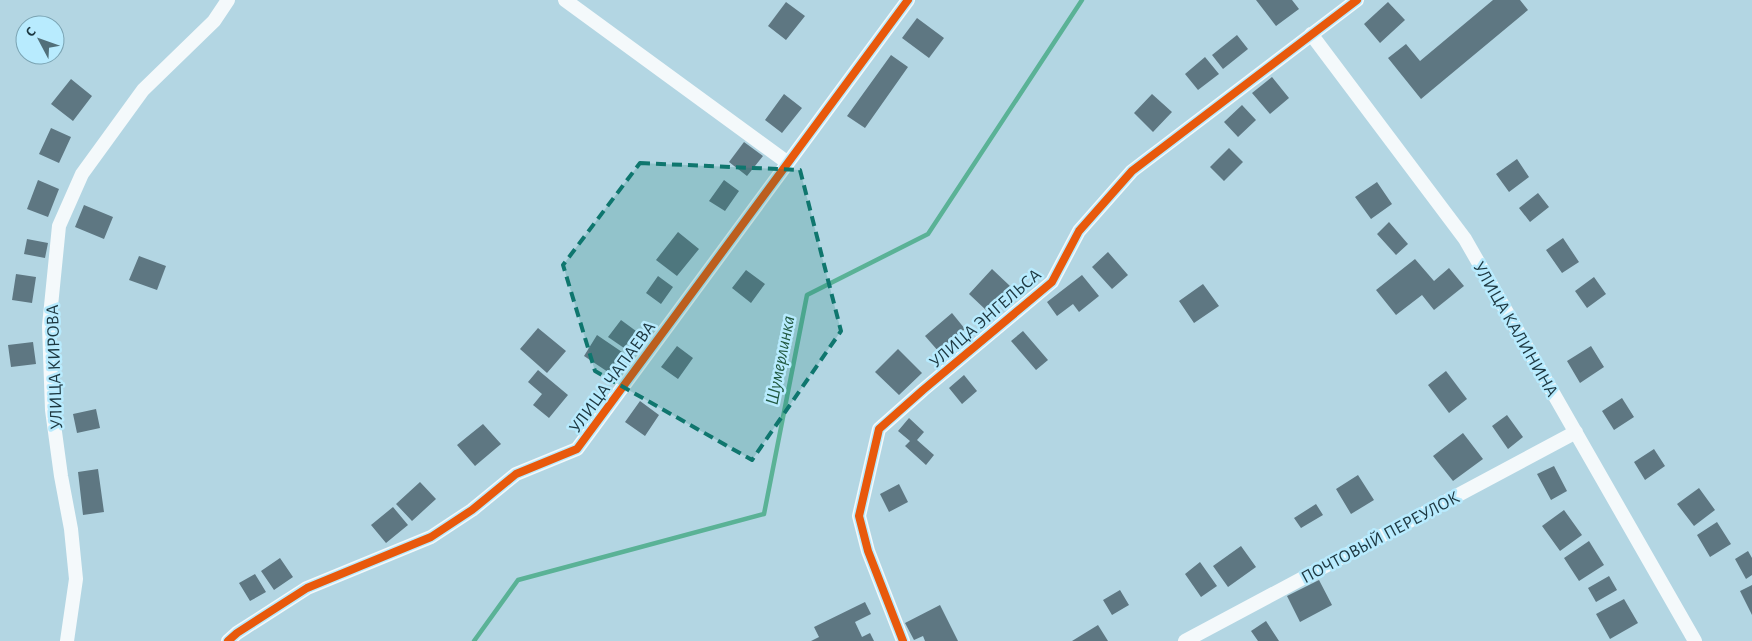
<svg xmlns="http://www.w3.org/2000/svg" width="1752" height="641" font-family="'Alegreya Sans',sans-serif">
	<rect width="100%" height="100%" fill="#b3d6e3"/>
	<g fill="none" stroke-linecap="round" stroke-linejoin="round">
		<path stroke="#5ab296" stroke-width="4.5" d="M 474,641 L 518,580 L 764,514 L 807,295 L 928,234 L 1082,0"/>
	</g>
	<path fill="#5e7782" d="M 1256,0 L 1292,0 L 1299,9 L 1276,26 Z
		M 1493,0 L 1520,0 L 1528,10 L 1421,99 L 1388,58 L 1406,44 L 1420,61 Z
		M 786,2 L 805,16 L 786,40 L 768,26 Z
		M 1388,2 L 1405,20 L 1380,43 L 1364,24 Z
		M 917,18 L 944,38 L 929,58 L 902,38 Z
		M 1237,35 L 1248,49 L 1223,69 L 1212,55 Z
		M 891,55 L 908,67 L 865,128 L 847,116 Z
		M 1205,57 L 1219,74 L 1198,90 L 1185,74 Z
		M 1272,77 L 1289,98 L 1270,114 L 1252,93 Z
		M 71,79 L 92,96 L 73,121 L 51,104 Z
		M 784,94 L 802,108 L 782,133 L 765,120 Z
		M 1152,94 L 1172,112 L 1153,132 L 1134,113 Z
		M 1242,105 L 1256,120 L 1238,137 L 1224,122 Z
		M 51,128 L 71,137 L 59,163 L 39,154 Z
		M 744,142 L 763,156 L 747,176 L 729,162 Z
		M 1229,148 L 1243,162 L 1224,181 L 1210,167 Z
		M 1517,159 L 1529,177 L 1509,192 L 1496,174 Z
		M 38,180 L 59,189 L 48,217 L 27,209 Z
		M 724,180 L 739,191 L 725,211 L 709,201 Z
		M 1377,182 L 1392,204 L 1371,219 L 1355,197 Z
		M 1538,193 L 1549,207 L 1530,222 L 1519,208 Z
		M 84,205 L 113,217 L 104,239 L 75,227 Z
		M 1389,222 L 1408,244 L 1396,255 L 1377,234 Z
		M 678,232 L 699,249 L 677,276 L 656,260 Z
		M 1563,238 L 1579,262 L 1562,273 L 1546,250 Z
		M 27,239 L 48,243 L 45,258 L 24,254 Z
		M 1108,252 L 1128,275 L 1112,289 L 1092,267 Z
		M 139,256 L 166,266 L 157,290 L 129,280 Z
		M 1415,259 L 1434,281 L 1449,268 L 1464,286 L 1434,310 L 1422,295 L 1396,315 L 1376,290 Z
		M 992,269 L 1010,286 L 987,311 L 969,294 Z
		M 746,270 L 765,284 L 751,303 L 732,288 Z
		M 16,274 L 36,277 L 32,303 L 12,300 Z
		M 1082,275 L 1099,296 L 1079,312 L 1073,304 L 1057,316 L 1047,302 Z
		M 658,276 L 673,287 L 661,304 L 646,293 Z
		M 1594,277 L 1606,294 L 1587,308 L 1575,291 Z
		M 1203,284 L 1219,306 L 1194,323 L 1179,301 Z
		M 952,313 L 965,329 L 939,352 L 925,336 Z
		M 621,320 L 636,331 L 624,348 L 608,337 Z
		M 538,328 L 566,351 L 547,373 L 520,349 Z
		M 1023,331 L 1048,360 L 1036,370 L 1011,341 Z
		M 597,335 L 622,352 L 608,372 L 584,356 Z
		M 33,342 L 36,364 L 11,367 L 8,345 Z
		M 677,346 L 693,358 L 678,379 L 661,367 Z
		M 1591,346 L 1604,367 L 1580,383 L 1567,361 Z
		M 898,349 L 922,373 L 899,395 L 875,372 Z
		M 538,370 L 568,395 L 549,418 L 533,405 L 542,394 L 528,382 Z
		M 1446,371 L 1467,399 L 1449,413 L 1428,385 Z
		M 964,375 L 977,391 L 962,404 L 949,388 Z
		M 1622,398 L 1634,417 L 1614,430 L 1602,411 Z
		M 640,401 L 659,415 L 645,436 L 625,422 Z
		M 96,409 L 100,428 L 77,433 L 73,414 Z
		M 1507,415 L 1523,437 L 1508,449 L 1492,426 Z
		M 909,418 L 924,432 L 917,440 L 934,455 L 926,465 L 905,446 L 910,441 L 898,431 Z
		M 483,424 L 501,444 L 475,466 L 457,445 Z
		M 1463,433 L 1483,459 L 1453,481 L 1433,456 Z
		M 1654,449 L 1665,466 L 1645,480 L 1634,462 Z
		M 1554,466 L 1567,491 L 1551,500 L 1537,474 Z
		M 98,469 L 104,512 L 83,515 L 78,472 Z
		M 1358,475 L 1374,500 L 1351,514 L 1336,489 Z
		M 420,482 L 436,499 L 412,521 L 396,504 Z
		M 899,484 L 908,502 L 889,512 L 880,494 Z
		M 1699,488 L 1715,510 L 1694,526 L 1677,504 Z
		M 1316,504 L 1323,515 L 1301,528 L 1294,518 Z
		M 393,507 L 408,525 L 386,543 L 371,525 Z
		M 1564,510 L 1582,535 L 1560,551 L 1542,526 Z
		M 1717,522 L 1731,544 L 1710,557 L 1697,535 Z
		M 1589,541 L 1604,565 L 1579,581 L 1564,558 Z
		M 1241,546 L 1256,567 L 1228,587 L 1213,566 Z
		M 1748,551 L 1752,558 L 1752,575 L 1746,579 L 1735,559 Z
		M 280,558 L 293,577 L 274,590 L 261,571 Z
		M 1200,562 L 1217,586 L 1201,597 L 1185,574 Z
		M 255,574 L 266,592 L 250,601 L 239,583 Z
		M 1609,576 L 1617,590 L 1596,602 L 1588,588 Z
		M 1319,580 L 1332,605 L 1300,622 L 1287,596 Z
		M 1752,585 L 1752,615 L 1740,591 Z
		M 1120,590 L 1129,605 L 1112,615 L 1103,600 Z
		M 1624,599 L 1638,623 L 1610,639 L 1596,614 Z
		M 865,602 L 871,614 L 855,622 L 862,637 L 870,633 L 874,641 L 811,641 L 819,637 L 814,627 Z
		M 940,605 L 958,641 L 925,641 L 923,636 L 914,640 L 905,623 Z
		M 1266,621 L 1279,641 L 1258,641 L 1251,631 Z
		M 1098,625 L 1108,641 L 1072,641 Z"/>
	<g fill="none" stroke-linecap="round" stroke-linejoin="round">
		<path stroke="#f4f9fb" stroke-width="14" d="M 565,0 L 788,163
			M 1311,34 L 1465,239 L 1695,641
			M 67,641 L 76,579 L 71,529 L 61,476 L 52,410 L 49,326 L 59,226 L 82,174 L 143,90 L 214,21 L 228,0
			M 228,641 L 237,633 L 307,588 L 431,537 L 472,510 L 516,474 L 577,449 L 908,0
			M 903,641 L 868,551 L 859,516 L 879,429 L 923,390 L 1052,282 L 1079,231 L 1132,171 L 1357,0
			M 1185,641 L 1576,432"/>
		<g stroke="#b8ebfe" stroke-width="11">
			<path id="cycleway" d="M 228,641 L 237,633 L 307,588 L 431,537 L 472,510 L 516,474 L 577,449 L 908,0
				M 903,641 L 868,551 L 859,516 L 879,429 L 923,390 L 1052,282 L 1079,231 L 1132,171 L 1357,0"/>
		</g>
		<use href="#cycleway" stroke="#e8590c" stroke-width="8"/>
	</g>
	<path fill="#0f766e" fill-opacity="0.2" stroke="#0f766e" stroke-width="4" stroke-dasharray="10 6" stroke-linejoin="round" d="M 640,163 L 800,170 L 841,331 L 752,460 L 595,371 L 563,265 Z"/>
	<g text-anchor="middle" stroke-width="5" stroke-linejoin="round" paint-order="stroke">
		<g font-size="18" fill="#1c3740" stroke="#b8ebfe">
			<text transform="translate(985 318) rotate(-41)" y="6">УЛИЦА ЭНГЕЛЬСА</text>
			<text transform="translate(1516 329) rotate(60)" y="6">УЛИЦА КАЛИНИНА</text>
			<text transform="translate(54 367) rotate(-92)" y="6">УЛИЦА КИРОВА</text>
			<text transform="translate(612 377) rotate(-54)" y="6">УЛИЦА ЧАПАЕВА</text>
			<text transform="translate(1380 537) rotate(-28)" y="6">ПОЧТОВЫЙ ПЕРЕУЛОК</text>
		</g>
		<g font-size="19" font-style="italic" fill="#225a42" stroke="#b8ebfe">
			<text transform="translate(779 360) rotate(-79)" y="7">Шумерлинка</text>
		</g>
	</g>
	<g transform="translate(40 40) rotate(311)"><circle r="24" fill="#b8ebfe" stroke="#7aa3b2"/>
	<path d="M0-4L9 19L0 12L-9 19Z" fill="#516f79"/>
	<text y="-8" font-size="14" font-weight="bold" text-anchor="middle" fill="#1c3740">С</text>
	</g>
</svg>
